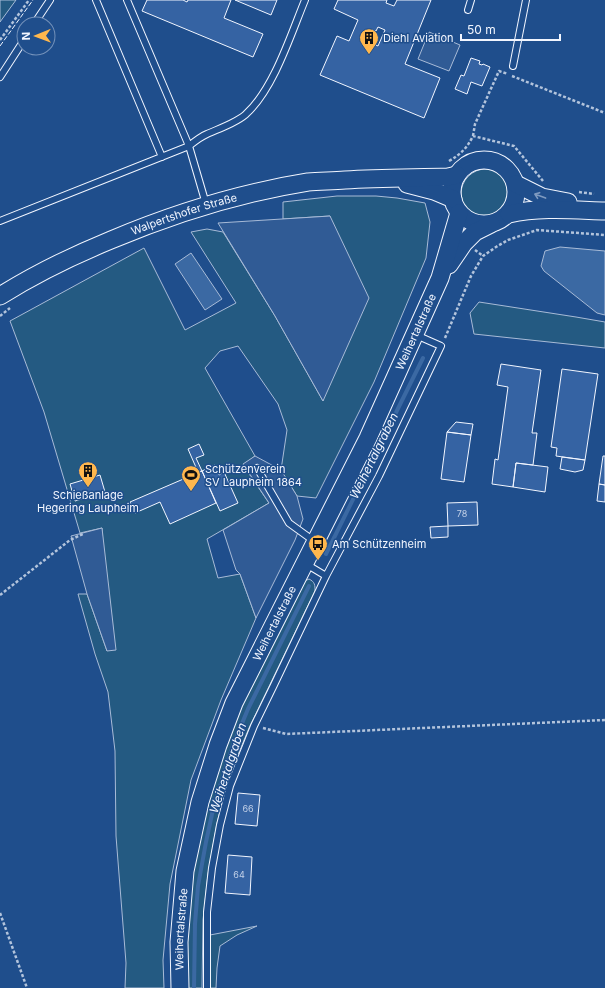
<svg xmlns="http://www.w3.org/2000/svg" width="605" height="988" font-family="Inter,sans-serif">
	<rect width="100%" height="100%" fill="#1f4e8c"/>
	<path fill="#245a82" stroke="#a8bbd7" d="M 0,0 L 16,0 L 0,22 Z
		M461 194a25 25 0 1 1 50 0a25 25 0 1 1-50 0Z
		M 337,196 L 376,196 L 397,198 L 425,203 L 430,222 L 426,258 L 374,382 L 316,498 L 297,496 L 281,470 L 287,430 L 278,404 L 238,346 L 220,351 L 205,368 L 255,456 L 243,465 L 269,503 L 207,539 L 218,578 L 240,574 L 256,618 L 221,700 L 191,780 L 170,884 L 163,960 L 164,988 L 125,988 L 126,963 L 116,836 L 115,751 L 108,692 L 95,654 L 78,594 L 87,594 L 107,651 L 102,528 L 80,533 L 44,412 L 10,321 L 144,248 L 185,330 L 236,303 L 191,232 L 207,229 L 223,232 L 275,316 L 323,401 L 330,216 L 283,219 L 283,202 Z
		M 479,302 L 576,317 L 605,322 L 605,348 L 474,334 L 470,313 Z
		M 309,579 C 315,582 315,585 315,591 L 249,728 L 228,779 L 217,823 L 208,874 L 203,920 L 202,988 L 184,988 L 185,933 L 201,818 L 231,724 L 300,583 Z
		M 257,926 L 237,935 L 220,946 L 217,968 L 216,988 L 209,988 L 210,935 Z"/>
	<path fill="#305b95" stroke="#a8bbd7" d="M 429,32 L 460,45 L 449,71 L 418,59 Z
		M 330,216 L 369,298 L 323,401 L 275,316 L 218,223 Z
		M 255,456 L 281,470 L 297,496 L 303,519 L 295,540 L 256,618 L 240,574 L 236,570 L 223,530 L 269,503 L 243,464 Z
		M 102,528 L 116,650 L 107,651 L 87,594 L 71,536 Z"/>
	<path fill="#3b69a3" stroke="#a8bbd7" d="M 560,247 L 605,251 L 605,315 L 597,313 L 544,271 L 541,266 L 545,251 Z
		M 191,253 L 222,299 L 205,310 L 175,264 Z"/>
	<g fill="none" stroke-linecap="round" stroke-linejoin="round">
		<path stroke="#3b69a3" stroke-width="4" d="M 326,554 L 423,358
			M 194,988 L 195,924 L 198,886 L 206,842 L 214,805 L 233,745 L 248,709 L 309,586"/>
	</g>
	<path fill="#3563a3" stroke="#f2f6ff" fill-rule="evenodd" d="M 147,0 L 183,0 L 187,2 L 188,0 L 231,0 L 224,18 L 263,34 L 253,57 L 142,11 Z
		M 235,0 L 277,0 L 271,15 Z
		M 338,0 L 387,0 L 386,3 L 394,6 L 397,0 L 431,0 L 405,64 L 440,78 L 424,118 L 320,75 L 337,36 L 349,41 L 358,20 L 334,9 ZM 378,27 L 385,30 L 378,46 L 367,41 L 372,30 L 376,31 Z
		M 471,58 L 480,61 L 479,64 L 482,65 L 483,64 L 490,67 L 482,86 L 471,82 L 467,94 L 455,89 L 461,75 L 464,76 Z
		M 501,364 L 541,370 L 532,433 L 537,433 L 533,465 L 516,463 L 513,487 L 492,484 L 495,459 L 498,460 L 508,387 L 497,385 Z
		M 562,369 L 598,374 L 585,460 L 556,456 L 557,448 L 551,447 Z
		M 456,422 L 473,424 L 471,435 L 447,432 Z
		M 447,432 L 471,435 L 464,482 L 441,479 Z
		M 199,444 L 204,455 L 196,458 L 202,471 L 198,472 L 188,449 Z
		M 603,456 L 605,456 L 605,485 L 599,484 Z
		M 562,457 L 585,460 L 583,470 L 575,472 L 560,469 Z
		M 516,463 L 548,467 L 545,492 L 513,487 Z
		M 215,465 L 219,475 L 224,472 L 238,503 L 220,511 L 202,471 Z
		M 202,471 L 216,503 L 170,524 L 160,502 L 135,513 L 130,502 Z
		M 100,475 L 105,492 L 75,501 L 70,484 Z
		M 599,484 L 605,485 L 605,502 L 597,501 Z
		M 477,502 L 478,525 L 448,526 L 447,503 Z
		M 448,526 L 448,537 L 431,538 L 430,527 Z
		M 238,793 L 260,795 L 257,826 L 235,824 Z
		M 228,855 L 252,857 L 250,895 L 225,893 Z"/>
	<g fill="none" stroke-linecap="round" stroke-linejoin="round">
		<g stroke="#f2f6ff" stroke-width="8">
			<path id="lane" d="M 96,0 L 162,157
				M 468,10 L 471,0
				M 34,24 L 50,0
				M 513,66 L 526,0
				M 0,77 L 24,40
				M 206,204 L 189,146 C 194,142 200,137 207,134 C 218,129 239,122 247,113 C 274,88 291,34 305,0
				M 0,221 L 189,146 L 127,0
				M 257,468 L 289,523 L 314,541
				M 306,564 L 326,576
				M 207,988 L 207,912 L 212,868 L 220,825 L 230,786 L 254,726 L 274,685 L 326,576 L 379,476 L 441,346 L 416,335"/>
		</g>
		<g stroke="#f2f6ff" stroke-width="19">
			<g id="secondary">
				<circle cx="484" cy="192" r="32"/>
				<path d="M 407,184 L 434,191 L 453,199"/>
				<path d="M 516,184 L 542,197 L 568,202"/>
				<path d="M 509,214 C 540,207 573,210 605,211"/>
				<path d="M 449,265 L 464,243 L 475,232 L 491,224"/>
				<path id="s1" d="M 0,296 C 35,274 72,256 111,240 C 175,213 239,193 308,182 C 320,181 333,181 345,180 C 379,178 414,178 448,177 L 457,175"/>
				<path id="s2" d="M 180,988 L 179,942 L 185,871 L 200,802 L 218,745 L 234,703 L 368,438 L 440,278 L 459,213"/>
			</g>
		</g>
		<path stroke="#b3c4dc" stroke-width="2.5" stroke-dasharray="3 2" stroke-linecap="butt" d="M 0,40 L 29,0
			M 512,76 L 605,113
			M 473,136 L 475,124 L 499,71 L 508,74
			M 449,161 C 461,154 467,148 473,136 L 514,146 L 543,181
			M 579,192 L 594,194
			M 475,250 L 483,256
			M 0,316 L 10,308
			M 445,338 L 471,276 L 483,256 L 496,247 L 508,240 L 537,230 L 605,235
			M 0,595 L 70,540 L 83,534
			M 263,728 L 286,734 L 605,720
			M 0,913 L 27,988"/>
		<use href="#lane" stroke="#1f4e8c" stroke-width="6"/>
		<use href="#secondary" stroke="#1f4e8c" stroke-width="17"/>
		<path stroke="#f2f6ff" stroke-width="1" stroke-dasharray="5 2" stroke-linecap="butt" d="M 0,46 L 33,0"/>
	</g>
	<defs><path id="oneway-shaft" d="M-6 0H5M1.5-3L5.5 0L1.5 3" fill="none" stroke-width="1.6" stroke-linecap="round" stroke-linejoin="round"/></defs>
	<use stroke="#7e9ac0" href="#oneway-shaft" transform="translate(540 196) rotate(-160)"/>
	<defs>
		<g id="building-pin" transform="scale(1)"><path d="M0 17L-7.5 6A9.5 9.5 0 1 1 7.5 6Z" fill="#ffb74d" stroke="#1f4e8c"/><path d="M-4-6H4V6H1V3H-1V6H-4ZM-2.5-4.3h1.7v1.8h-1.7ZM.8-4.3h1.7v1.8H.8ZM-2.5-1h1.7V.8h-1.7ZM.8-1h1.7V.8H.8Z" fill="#111"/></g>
		<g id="stadium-pin" transform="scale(1)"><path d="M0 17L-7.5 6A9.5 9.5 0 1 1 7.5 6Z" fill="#ffb74d" stroke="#1f4e8c"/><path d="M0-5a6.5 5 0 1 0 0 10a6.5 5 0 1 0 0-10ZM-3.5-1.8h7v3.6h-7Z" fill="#111"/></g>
		<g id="bus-pin" transform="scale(1)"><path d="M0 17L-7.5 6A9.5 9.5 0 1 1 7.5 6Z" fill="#ffb74d" stroke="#1f4e8c"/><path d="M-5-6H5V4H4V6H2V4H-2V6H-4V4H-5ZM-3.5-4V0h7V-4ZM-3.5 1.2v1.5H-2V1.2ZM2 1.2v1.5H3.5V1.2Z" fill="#111"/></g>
	</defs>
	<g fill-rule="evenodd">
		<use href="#building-pin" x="369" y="38"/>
		<use href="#building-pin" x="88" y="471"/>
		<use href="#stadium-pin" x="191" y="475"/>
		<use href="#bus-pin" x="318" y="544"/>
	</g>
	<g text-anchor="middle" stroke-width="3" stroke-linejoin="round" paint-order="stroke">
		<g font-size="9" fill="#c3d1e8">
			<text x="462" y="517">78</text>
			<text x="248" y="812">66</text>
			<text x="239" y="878">64</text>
		</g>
		<g font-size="11" fill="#f2f6ff" stroke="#1f4e8c" text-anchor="start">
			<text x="383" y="42">Diehl Aviation</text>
			<text x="205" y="473">Schützenverein<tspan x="205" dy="13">SV Laupheim 1864</tspan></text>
			<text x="88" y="499" text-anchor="middle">Schießanlage<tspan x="88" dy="13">Hegering Laupheim</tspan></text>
			<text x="332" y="548">Am Schützenheim</text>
		</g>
		<g font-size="11" fill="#f2f6ff" stroke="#1f4e8c">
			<text dy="4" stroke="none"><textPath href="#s1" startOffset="202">Walpertshofer Straße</textPath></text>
			<text dy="4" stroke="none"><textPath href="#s2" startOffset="706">Weihertalstraße</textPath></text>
			<text dy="4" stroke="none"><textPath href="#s2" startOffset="382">Weihertalstraße</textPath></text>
			<text dy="4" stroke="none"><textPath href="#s2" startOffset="59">Weihertalstraße</textPath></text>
		</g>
		<g font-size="12" font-style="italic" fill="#f2f6ff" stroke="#1f4e8c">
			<text transform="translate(374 456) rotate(-64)" y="4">Weihertalgraben</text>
			<text transform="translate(228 768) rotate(-72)" y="4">Weihertalgraben</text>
		</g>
	</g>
	<g transform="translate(36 36) rotate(269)"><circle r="19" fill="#1f4e8c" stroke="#7391ba"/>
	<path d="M0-3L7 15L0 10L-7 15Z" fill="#ffb74d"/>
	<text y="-6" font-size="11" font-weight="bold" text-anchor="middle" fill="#f2f6ff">N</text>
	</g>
	<path d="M461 34v6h99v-6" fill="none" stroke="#f2f6ff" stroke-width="2"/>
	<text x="467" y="34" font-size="12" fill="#f2f6ff" stroke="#1f4e8c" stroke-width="3" paint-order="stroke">50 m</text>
</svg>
